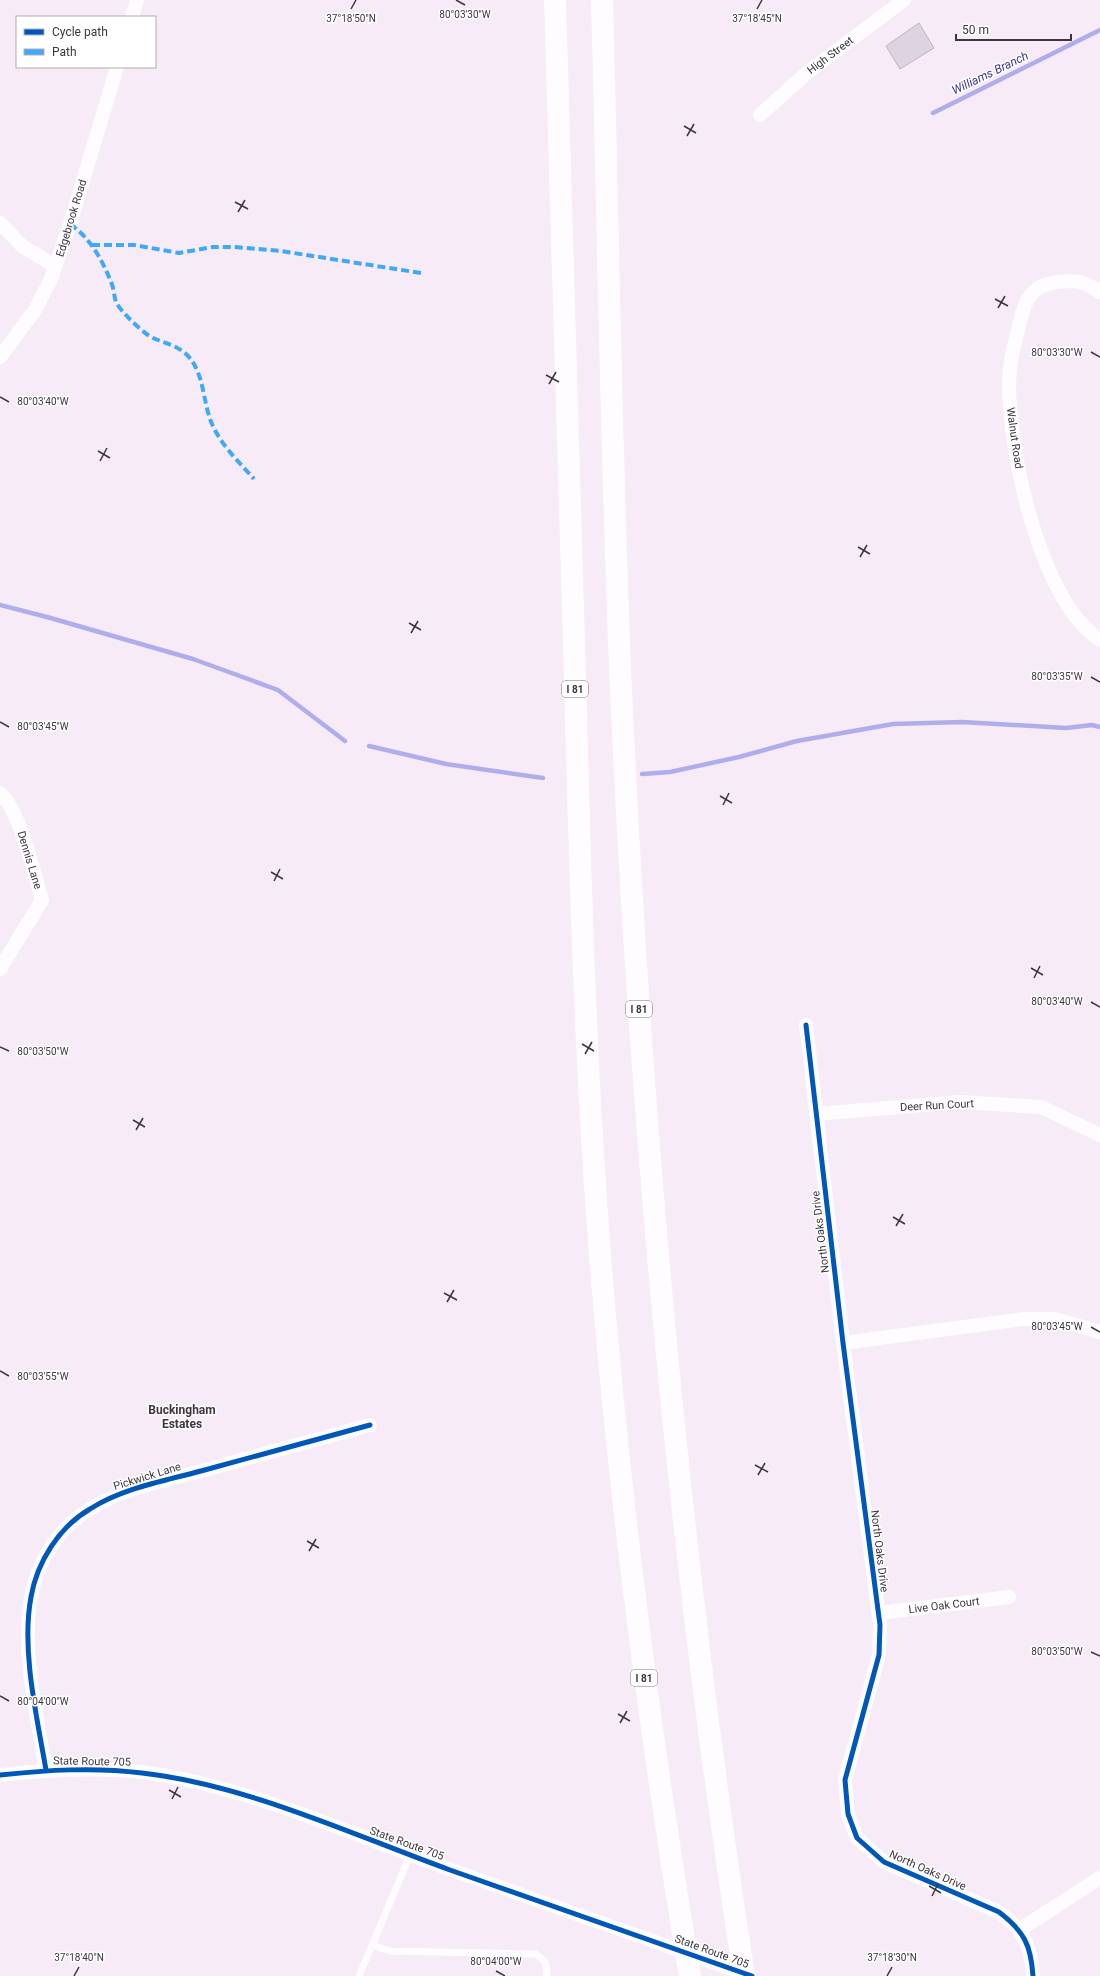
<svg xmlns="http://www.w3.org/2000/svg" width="1100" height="1976" font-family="Roboto,sans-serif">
	<rect width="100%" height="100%" fill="#f7ebf8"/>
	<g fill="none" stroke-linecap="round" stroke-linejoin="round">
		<path stroke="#aeaeed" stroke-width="4.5" d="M 933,113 L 1100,30
			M 0,605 L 47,617 L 193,659 L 278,690 L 345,741
			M 369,746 L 446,764 L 543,778
			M 642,774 L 670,772 L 739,757 L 797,741 L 893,724 L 962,722 L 1066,728 L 1092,725 L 1100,727"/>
	</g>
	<path fill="#dcd4e0" stroke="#bcb5bf" d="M 919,23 L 934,48 L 900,69 L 886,46 Z"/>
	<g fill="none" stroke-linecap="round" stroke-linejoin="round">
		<path stroke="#fefcfe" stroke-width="7" d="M 372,1945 L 390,1951 L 535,1954 C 545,1959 547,1964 547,1976
			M 359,1976 L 410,1855"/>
		<path stroke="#fefcfe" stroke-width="14" d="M 132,17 L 137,0
			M 760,115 L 808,72 L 904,0
			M 0,223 L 22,246 L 55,266
			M 1100,292 C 1083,281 1078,280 1058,282 C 1028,285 1024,304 1018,330 C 1013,348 1009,366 1009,384 C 1009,453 1040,601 1100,640
			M 0,357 L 35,310 L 51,279 L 70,224 L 117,67
			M 0,793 C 20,811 34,873 42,900 L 0,969
			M 806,1025 L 843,1343 L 880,1625 L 879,1655 L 845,1780 L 848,1814 L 857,1838 L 884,1862 L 999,1912 C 1024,1931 1031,1945 1033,1976
			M 816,1114 L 959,1102 L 1041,1107 L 1100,1135
			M 843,1343 L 1024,1319 L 1055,1319 L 1100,1332
			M 879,1613 L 1009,1597
			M 46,1770 C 37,1717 21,1650 31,1597 C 37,1562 59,1527 90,1509 C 123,1488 164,1481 201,1471 C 257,1456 314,1440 370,1425
			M 0,1775 C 47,1770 94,1767 141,1772 C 245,1785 351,1834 449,1869 C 549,1905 649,1939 749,1975
			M 1019,1930 L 1100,1878"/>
		<path stroke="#fefcfe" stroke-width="22" d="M 555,0 C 562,226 568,451 575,677 C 580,870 585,1062 600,1255 C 619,1496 650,1737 690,1976
			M 602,0 C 608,222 611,445 620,667 C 639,1105 677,1543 744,1976"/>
		<path stroke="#3fa9f5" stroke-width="4" stroke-dasharray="8 4" stroke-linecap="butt" d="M 70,224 C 90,238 102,259 111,282 C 114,288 114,297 116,302 C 120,311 145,335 153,338 C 164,343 176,345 186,354 C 205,372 202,401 212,424 C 221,445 239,462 254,479
			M 92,245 L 134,245 L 179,253 L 213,247 L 235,247 L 281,251 L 421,273"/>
		<g stroke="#fff" stroke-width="8">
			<path id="cycleway" d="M 806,1025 L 843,1343 L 880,1625 L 879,1655 L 845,1780 L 848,1814 L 857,1838 L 884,1862 L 999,1912 C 1024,1931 1031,1945 1033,1976
				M 46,1770 C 37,1717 21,1650 31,1597 C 37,1562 59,1527 90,1509 C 123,1488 164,1481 201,1471 C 257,1456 314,1440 370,1425
				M 0,1775 C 47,1770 94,1767 142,1773 C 247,1785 351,1834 450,1870 C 551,1906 652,1940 752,1976"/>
		</g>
		<use href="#cycleway" stroke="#0057b8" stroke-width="5"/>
	</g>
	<path fill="none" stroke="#3e353f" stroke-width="1.5" d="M 456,0 L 465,5M 351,9 L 356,0M 757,9 L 762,0M 684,126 L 696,133M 687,136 L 694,124M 235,202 L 248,209M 238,212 L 245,200M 995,299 L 1008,306M 998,308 L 1005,296M 1091,352 L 1100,357M 546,375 L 559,382M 549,384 L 556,372M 0,397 L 9,402M 98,451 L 110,458M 100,461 L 107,448M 858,547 L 870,554M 860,557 L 867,545M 409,623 L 421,630M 411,633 L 418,621M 1091,677 L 1100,682M 0,722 L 9,727M 720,796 L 732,803M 723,805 L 729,793M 271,872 L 283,879M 274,881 L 280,869M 1031,968 L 1043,975M 1034,978 L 1040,966M 1091,1002 L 1100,1007M 582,1044 L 594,1051M 0,1047 L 9,1051M 585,1054 L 592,1042M 133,1120 L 145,1127M 136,1130 L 143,1118M 893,1217 L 905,1224M 896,1226 L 903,1214M 444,1293 L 457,1300M 447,1302 L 454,1290M 1091,1327 L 1100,1332M 0,1371 L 9,1376M 755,1465 L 768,1472M 758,1475 L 765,1463M 307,1541 L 319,1548M 309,1551 L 316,1539M 1091,1652 L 1100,1656M 0,1696 L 9,1701M 618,1714 L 630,1721M 620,1723 L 627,1711M 169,1790 L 181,1797M 172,1799 L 178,1787M 929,1886 L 941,1893M 932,1896 L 938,1884M 496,1971 L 505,1976M 74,1976 L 79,1967M 887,1976 L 892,1967"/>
	<g text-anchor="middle" stroke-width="3" stroke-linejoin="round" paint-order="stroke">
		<g fill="#fff" stroke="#787279" stroke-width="1">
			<rect x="562" y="681" width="26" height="16" rx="3"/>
			<rect x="626" y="1001" width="26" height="16" rx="3"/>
			<rect x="631" y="1670" width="26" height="16" rx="3"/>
		</g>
		<g font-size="10" font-weight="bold" fill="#3e353f">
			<text x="575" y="693">I 81</text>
			<text x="639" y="1013">I 81</text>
			<text x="644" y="1682">I 81</text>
		</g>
		<g font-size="11" fill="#3e353f" stroke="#fff">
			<text transform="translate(830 55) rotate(-37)" y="4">High Street</text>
			<text transform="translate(71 218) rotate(-73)" y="4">Edgebrook Road</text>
			<text transform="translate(1015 438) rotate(82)" y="4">Walnut Road</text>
			<text transform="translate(30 860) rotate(73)" y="4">Dennis Lane</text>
			<text transform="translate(937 1105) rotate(-3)" y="4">Deer Run Court</text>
			<text transform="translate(820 1232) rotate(-97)" y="4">North Oaks Drive</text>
			<text transform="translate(147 1476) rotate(-17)" y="4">Pickwick Lane</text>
			<text transform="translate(880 1551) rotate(83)" y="4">North Oaks Drive</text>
			<text transform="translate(944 1605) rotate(-7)" y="4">Live Oak Court</text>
			<text transform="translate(92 1761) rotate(1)" y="4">State Route 705</text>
			<text transform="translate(407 1843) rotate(20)" y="4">State Route 705</text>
			<text transform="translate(928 1870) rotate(24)" y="4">North Oaks Drive</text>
			<text transform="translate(712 1951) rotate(20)" y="4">State Route 705</text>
		</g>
		<g font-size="12" font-style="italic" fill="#3b3494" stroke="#fff">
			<text transform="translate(990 73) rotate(-26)" y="4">Williams Branch</text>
		</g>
		<g font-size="12" font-weight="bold" fill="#3e353f" stroke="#fff">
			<text x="182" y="1414">Buckingham<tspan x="182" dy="14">Estates</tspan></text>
		</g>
	</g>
	<g font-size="10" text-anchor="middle" fill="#3e353f" stroke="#fff" stroke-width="3" stroke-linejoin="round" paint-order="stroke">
		<text x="465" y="18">80°03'30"W</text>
		<text x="351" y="22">37°18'50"N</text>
		<text x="757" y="22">37°18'45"N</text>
		<text x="1057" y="356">80°03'30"W</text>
		<text x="43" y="405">80°03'40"W</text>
		<text x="1057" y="680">80°03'35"W</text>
		<text x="43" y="730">80°03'45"W</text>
		<text x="1057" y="1005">80°03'40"W</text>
		<text x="43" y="1055">80°03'50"W</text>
		<text x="1057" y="1330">80°03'45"W</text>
		<text x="43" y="1380">80°03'55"W</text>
		<text x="1057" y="1655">80°03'50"W</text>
		<text x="43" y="1705">80°04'00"W</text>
		<text x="79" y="1961">37°18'40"N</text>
		<text x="892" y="1961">37°18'30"N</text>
		<text x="496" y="1965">80°04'00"W</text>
	</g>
	<rect x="16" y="16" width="140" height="52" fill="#ffffff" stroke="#b2aeb2"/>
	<rect x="24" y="29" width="20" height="6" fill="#0057b8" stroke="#b2aeb2"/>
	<text x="52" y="36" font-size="12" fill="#3e353f">Cycle path</text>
	<rect x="24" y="49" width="20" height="6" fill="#3fa9f5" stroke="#b2aeb2"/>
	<text x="52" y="56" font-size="12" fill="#3e353f">Path</text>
	<path d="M956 34v6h115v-6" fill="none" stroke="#3e353f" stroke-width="2"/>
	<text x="962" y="34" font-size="12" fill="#3e353f" stroke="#ffffff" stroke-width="3" paint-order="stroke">50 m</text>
</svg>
